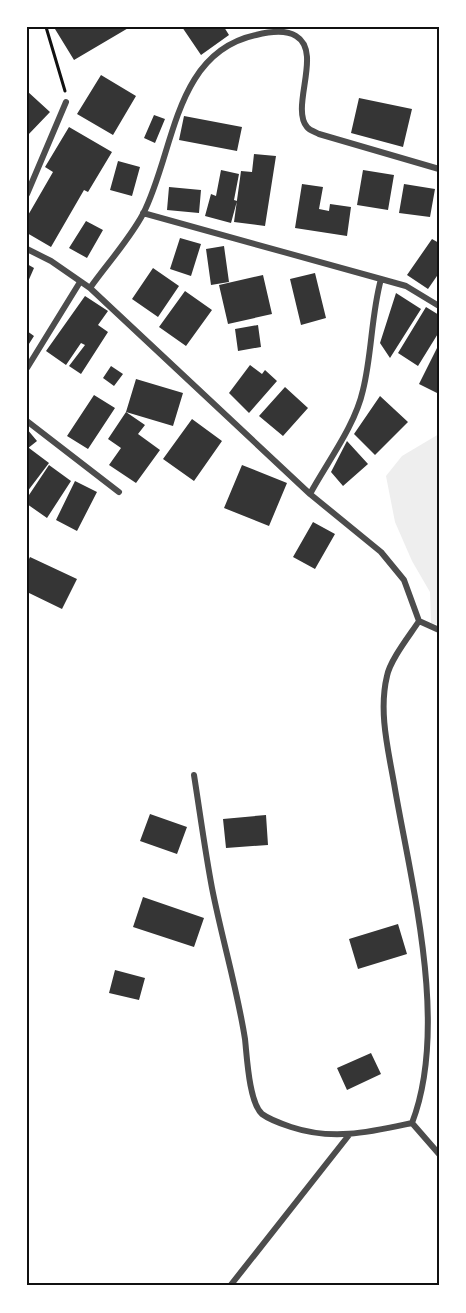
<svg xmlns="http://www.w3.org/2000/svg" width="466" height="1313" font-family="'Titillium Web',sans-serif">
	<rect width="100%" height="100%" fill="#fff"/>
	<path fill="#eee" d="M 439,434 L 439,625 L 431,623 L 430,592 L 412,561 L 395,522 L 386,476 L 402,456 Z"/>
	<path fill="#353535" d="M 58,27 L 130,27 L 74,60 L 55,29 Z
		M 182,27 L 224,27 L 229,35 L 201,55 Z
		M 101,75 L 136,96 L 113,135 L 77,114 Z
		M 27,91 L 50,112 L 27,136 Z
		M 359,98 L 412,109 L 403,147 L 351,133 Z
		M 154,115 L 165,119 L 155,143 L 144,138 Z
		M 184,116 L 242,127 L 237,151 L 179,140 Z
		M 69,127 L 112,152 L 88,192 L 84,190 L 51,247 L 27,233 L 27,217 L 53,172 L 45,167 Z
		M 254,154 L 276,156 L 265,226 L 234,222 L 241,171 L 252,172 Z
		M 118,161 L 140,167 L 132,196 L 110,190 Z
		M 221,170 L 239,174 L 234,200 L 237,201 L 231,223 L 205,216 L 211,194 L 216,196 Z
		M 363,170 L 394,175 L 388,210 L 357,205 Z
		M 302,184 L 323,187 L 319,209 L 329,211 L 330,204 L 351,207 L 347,236 L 295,228 Z
		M 404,184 L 435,189 L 430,217 L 399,213 Z
		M 169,187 L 201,190 L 199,213 L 167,210 Z
		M 86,221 L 103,230 L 87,258 L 69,248 Z
		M 180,238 L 201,244 L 191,276 L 170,269 Z
		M 432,239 L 439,243 L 439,273 L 428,289 L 407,275 Z
		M 224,246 L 229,282 L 211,285 L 206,249 Z
		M 27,264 L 34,268 L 27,284 Z
		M 153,268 L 179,286 L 158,317 L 132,299 Z
		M 315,273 L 326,318 L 301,325 L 290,279 Z
		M 263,275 L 272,314 L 228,324 L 219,285 Z
		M 185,291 L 212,310 L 186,346 L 159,327 Z
		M 396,293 L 421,309 L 390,358 L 380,343 Z
		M 85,296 L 108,311 L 98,325 L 108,332 L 81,374 L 69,366 L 85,345 L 81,343 L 66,365 L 46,351 Z
		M 426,307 L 439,315 L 439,332 L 418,366 L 398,353 Z
		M 258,325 L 261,347 L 238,351 L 235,329 Z
		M 27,331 L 34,336 L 27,347 Z
		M 439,344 L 439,394 L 419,384 Z
		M 250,365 L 262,374 L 265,370 L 277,381 L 249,413 L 229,393 Z
		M 111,366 L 123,374 L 114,386 L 103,378 Z
		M 136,379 L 183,393 L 173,426 L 126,412 L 145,425 L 138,434 L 160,450 L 136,483 L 109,465 L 121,448 L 108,439 L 126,412 Z
		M 285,387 L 308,408 L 283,436 L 259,416 Z
		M 94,395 L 115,408 L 88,449 L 67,436 Z
		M 380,396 L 408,422 L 375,455 L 354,434 Z
		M 192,419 L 222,441 L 194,481 L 163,459 Z
		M 27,429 L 37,441 L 27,449 Z
		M 347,441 L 368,464 L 343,486 L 331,472 Z
		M 29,448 L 49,463 L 27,492 L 27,451 Z
		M 49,465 L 71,481 L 47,518 L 27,504 L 27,498 Z
		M 242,465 L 287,483 L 269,526 L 224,508 Z
		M 75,481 L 97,492 L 77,531 L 56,520 Z
		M 313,522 L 335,534 L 315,569 L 293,557 Z
		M 30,557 L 77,579 L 62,609 L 27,592 L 27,563 Z
		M 150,814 L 187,827 L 177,854 L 140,841 Z
		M 266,815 L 268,845 L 226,848 L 223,819 Z
		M 143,897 L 204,918 L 194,947 L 133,927 Z
		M 398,924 L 407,954 L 358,969 L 349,939 Z
		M 115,970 L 145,978 L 139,1000 L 109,993 Z
		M 371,1053 L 381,1074 L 347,1090 L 337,1068 Z"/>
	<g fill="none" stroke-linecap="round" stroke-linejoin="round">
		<path stroke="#111" stroke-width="3" d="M 46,27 L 65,91"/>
		<path stroke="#4c4c4c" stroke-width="6" d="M 27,194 L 66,102
			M 143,213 L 381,279 C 371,316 372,354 363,390 C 355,426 328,461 310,494
			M 27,249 L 51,261 L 90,288 L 310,494 L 381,552 L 404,580 L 419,621 C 410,635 390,660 387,676 C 378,713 389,753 395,789 C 412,887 449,1027 412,1123
			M 381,279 L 406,286 L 439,306
			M 90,288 C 107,264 129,240 143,214 C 175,152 173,53 256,35 C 268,32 285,29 296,36 C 323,52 290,107 307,127 C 309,130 315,132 319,134 L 439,169
			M 27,368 L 80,282
			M 27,421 L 119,492
			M 419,621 L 439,630
			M 194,775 C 200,813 205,851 212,888 C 222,939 237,988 245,1039 C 247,1057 249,1102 262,1114 C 270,1120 282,1124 291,1127 C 333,1141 370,1132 412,1123
			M 412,1123 L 439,1154
			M 230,1286 L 349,1135"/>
	</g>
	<rect width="466" height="1313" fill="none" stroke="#ffffff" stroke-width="57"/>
	<rect x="28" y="28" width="410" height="1256" fill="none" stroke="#111" stroke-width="2"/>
</svg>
